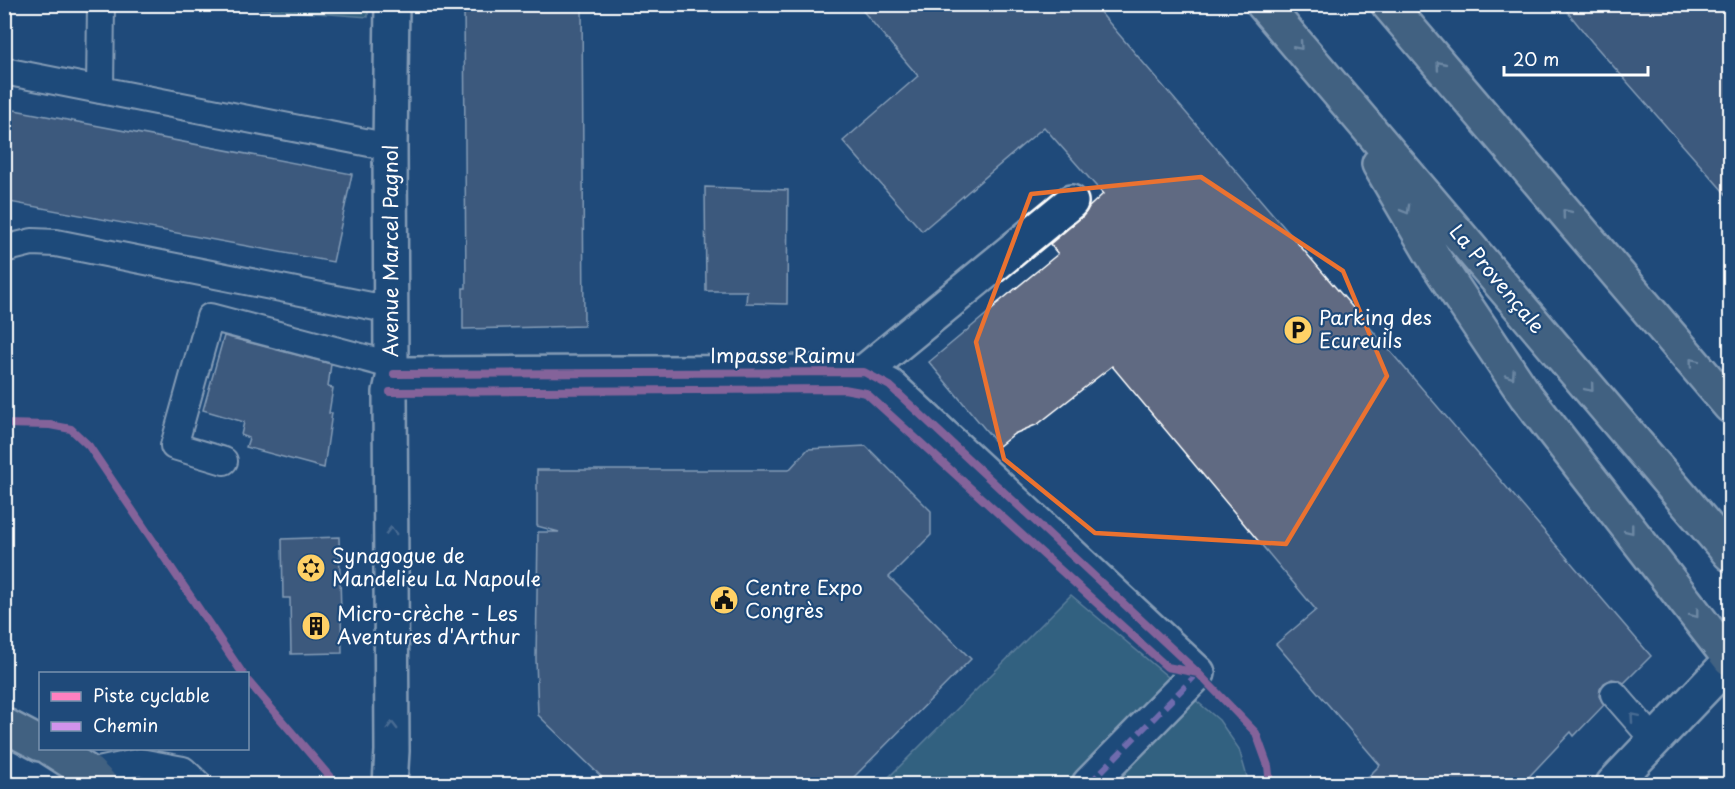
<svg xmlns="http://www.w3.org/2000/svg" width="1735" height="789" font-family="'Playpen Sans',sans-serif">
	<rect width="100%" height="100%" fill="#1f4a7a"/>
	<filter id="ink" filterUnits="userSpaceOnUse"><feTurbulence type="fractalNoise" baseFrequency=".0167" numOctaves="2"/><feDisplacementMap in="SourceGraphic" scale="12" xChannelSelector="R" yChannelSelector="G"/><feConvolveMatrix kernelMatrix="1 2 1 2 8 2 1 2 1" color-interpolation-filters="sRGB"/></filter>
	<g filter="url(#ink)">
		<path fill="#4b7c88" stroke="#a5bec4" stroke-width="1.5" d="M 211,5 L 368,5 L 368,17 Z
			M 1071,595 L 1219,720 L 1239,749 L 1249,784 L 882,784 Z"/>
		<path fill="#616b82" stroke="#fff" stroke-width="1.5" d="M 464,4 L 582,4 L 584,326 L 463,329 L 463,288 L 466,288 Z
			M 857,4 L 1093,4 L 1651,656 L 1624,683 L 1618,680 L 1612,679 L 1604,683 L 1600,689 L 1599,696 L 1604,705 L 1574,736 L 1571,732 L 1522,784 L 1361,784 L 1380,765 L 1276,644 L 1316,610 L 1112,366 L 1038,424 L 1014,434 L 999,446 L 929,362 L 995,307 L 994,306 L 1058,254 L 1050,244 L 1083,216 L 1089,207 L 1103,194 L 1044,127 L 922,231 L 843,141 L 918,76 Z
			M 1561,4 L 1731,4 L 1731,200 L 1592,42 Z
			M 4,108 L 352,174 L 333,262 L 4,201 Z
			M 705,187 L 788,190 L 787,304 L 746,303 L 747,291 L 706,291 Z
			M 224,336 L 331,364 L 328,387 L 333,388 L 329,413 L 332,413 L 324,468 L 246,447 L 249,438 L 241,435 L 244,422 L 203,410 Z
			M 866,446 L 931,511 L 931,535 L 889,577 L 971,659 L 847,784 L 609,784 L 538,715 L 536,659 L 538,532 L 559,532 L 537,526 L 537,470 L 789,470 L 808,449 Z
			M 339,537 L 342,653 L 291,654 L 290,598 L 283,598 L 282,539 Z"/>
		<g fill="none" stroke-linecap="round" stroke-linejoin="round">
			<g stroke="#fff" stroke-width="30">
				<path id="lane" d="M 4,71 L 390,147
					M 100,90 L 101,4
					M 4,249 L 32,242 L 56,243 L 391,310
					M 224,461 L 174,446 L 210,317 L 391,365
					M 1614,694 L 1655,741
					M 89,773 L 140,762 L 183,770 L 198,784"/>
			</g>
			<g stroke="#fff" stroke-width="38">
				<path id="street" d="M 864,372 L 1071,202
					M 394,374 L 864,372 L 890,386 L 1198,673 L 1089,784
					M 390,784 L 392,751 L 390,392 L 394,374 L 391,365 L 390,147 L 392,4"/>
			</g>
			<g stroke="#fff" stroke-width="38">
				<path id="secondary" d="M 1613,784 L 1730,661"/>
			</g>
			<g stroke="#fff" stroke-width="38">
				<path id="primary" d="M 4,725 L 40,744
					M 50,748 L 89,773 L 100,784"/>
			</g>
			<g stroke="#fff" stroke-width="38">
				<path id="highway" d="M 1263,4 L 1730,554
					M 1388,4 L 1730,406
					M 1379,164 L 1437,263 L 1526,396 L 1730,659"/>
			</g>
			<use href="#lane" stroke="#1f4a7a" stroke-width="26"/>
			<use href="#street" stroke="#1f4a7a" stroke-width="33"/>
			<use href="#secondary" stroke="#1f4a7a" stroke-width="33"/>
			<use href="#primary" stroke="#6b7d8b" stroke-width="33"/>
			<use href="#highway" stroke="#6b7d8b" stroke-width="33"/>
			<path stroke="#d193ec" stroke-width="6" stroke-dasharray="12 6" stroke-linecap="butt" d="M 1089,784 L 1198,673"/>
			<g stroke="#1f4a7a" stroke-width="11">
				<path id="cycleway" d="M 394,374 L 864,372 L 890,386 L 1198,673
					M 390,392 L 844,389 L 866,393 L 1167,667 L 1198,673 L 1256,733 L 1268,766 L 1270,784
					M 4,424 L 50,425 L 71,429 L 89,446 L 243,674
					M 248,681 L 336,784"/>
			</g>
			<use href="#cycleway" stroke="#ff80c0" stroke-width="8"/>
		</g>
		<defs><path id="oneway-chevron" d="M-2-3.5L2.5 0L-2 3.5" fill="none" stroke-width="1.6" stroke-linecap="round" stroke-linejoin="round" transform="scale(1.5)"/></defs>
		<g stroke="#cbd2d6">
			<use href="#oneway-chevron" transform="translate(1299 46) rotate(49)"/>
			<use href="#oneway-chevron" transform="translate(1440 65) rotate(-130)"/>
			<use href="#oneway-chevron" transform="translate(1406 210) rotate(60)"/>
			<use href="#oneway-chevron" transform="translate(1566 213) rotate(-130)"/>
			<use href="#oneway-chevron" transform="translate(1693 362) rotate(-130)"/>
			<use href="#oneway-chevron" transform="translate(1511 375) rotate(56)"/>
			<use href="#oneway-chevron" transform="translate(1590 388) rotate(50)"/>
			<use href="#oneway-chevron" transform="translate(1630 530) rotate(52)"/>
			<use href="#oneway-chevron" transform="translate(1695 614) rotate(52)"/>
		</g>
		<g stroke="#7992af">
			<use href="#oneway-chevron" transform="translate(391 531) rotate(-90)"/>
			<use href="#oneway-chevron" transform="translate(1634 717) rotate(-131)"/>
			<use href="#oneway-chevron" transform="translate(392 726) rotate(-90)"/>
		</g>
	</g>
	<path d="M0 0H1735V789H0ZM 1201,177 L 1343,271 L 1387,376 L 1286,544 L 1095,533 L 1004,459 L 976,342 L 1031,194 Z" fill="#1f4a7a" fill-opacity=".55" fill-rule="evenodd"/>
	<path fill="none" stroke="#eb7230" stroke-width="4.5" stroke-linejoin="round" d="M 1201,177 L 1343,271 L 1387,376 L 1286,544 L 1095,533 L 1004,459 L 976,342 L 1031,194 Z"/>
	<defs>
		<g id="parking-disc" transform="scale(1.5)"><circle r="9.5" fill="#ffd166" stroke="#1f4a7a"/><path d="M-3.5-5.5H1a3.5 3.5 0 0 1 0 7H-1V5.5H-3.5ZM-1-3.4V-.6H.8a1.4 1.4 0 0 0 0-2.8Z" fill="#111"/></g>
		<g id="synagogue-disc" transform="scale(1.5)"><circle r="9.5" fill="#ffd166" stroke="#1f4a7a"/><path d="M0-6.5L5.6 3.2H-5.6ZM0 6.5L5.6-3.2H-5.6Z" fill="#111"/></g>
		<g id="civic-disc" transform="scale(1.5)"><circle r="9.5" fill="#ffd166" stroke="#1f4a7a"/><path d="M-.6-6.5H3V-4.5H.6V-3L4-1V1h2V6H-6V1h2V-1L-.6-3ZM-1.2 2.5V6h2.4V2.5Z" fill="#111"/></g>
		<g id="building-disc" transform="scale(1.5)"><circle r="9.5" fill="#ffd166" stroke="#1f4a7a"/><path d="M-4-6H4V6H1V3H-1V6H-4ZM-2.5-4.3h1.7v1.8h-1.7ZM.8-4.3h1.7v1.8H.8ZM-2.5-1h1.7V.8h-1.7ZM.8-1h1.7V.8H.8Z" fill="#111"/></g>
	</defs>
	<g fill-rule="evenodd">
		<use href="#parking-disc" x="1298" y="330"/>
		<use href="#synagogue-disc" x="311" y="568"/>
		<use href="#civic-disc" x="724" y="600"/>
		<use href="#building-disc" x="316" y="626"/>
	</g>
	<g text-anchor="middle" stroke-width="4.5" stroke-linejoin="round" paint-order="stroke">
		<g font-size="20" fill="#fff" stroke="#1f4a7a">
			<text transform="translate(391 251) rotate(-90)" y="7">Avenue Marcel Pagnol</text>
			<text transform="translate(1497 279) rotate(50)" y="7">La Provençale</text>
			<text x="783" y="363">Impasse Raimu</text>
		</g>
		<g font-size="20" fill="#fff" stroke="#1f4a7a" text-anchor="start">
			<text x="1319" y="325">Parking des<tspan x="1319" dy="23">Ecureuils</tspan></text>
			<text x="332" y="563">Synagogue de<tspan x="332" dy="23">Mandelieu La Napoule</tspan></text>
			<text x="745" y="595">Centre Expo<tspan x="745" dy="23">Congrès</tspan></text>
			<text x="337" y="621">Micro-crèche - Les<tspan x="337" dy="23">Aventures d'Arthur</tspan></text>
		</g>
	</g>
	<rect width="1735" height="789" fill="none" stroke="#1f4a7a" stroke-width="24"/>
	<rect x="12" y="12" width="1711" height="765" fill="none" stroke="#fff" stroke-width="2" filter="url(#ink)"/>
	<rect x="39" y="672" width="210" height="78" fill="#1f4a7a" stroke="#7992af" stroke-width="1.5"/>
	<rect x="51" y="692" width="30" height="9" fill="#ff80c0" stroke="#7992af" stroke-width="1.5"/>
	<text x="93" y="702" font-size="18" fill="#ffffff">Piste cyclable</text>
	<rect x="51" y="722" width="30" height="9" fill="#d193ec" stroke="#7992af" stroke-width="1.5"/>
	<text x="93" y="732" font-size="18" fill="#ffffff">Chemin</text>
	<path d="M1504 66v9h144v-9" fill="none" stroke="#ffffff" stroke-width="3"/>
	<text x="1513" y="66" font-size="18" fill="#ffffff" stroke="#1f4a7a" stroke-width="4.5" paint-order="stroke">20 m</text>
</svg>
